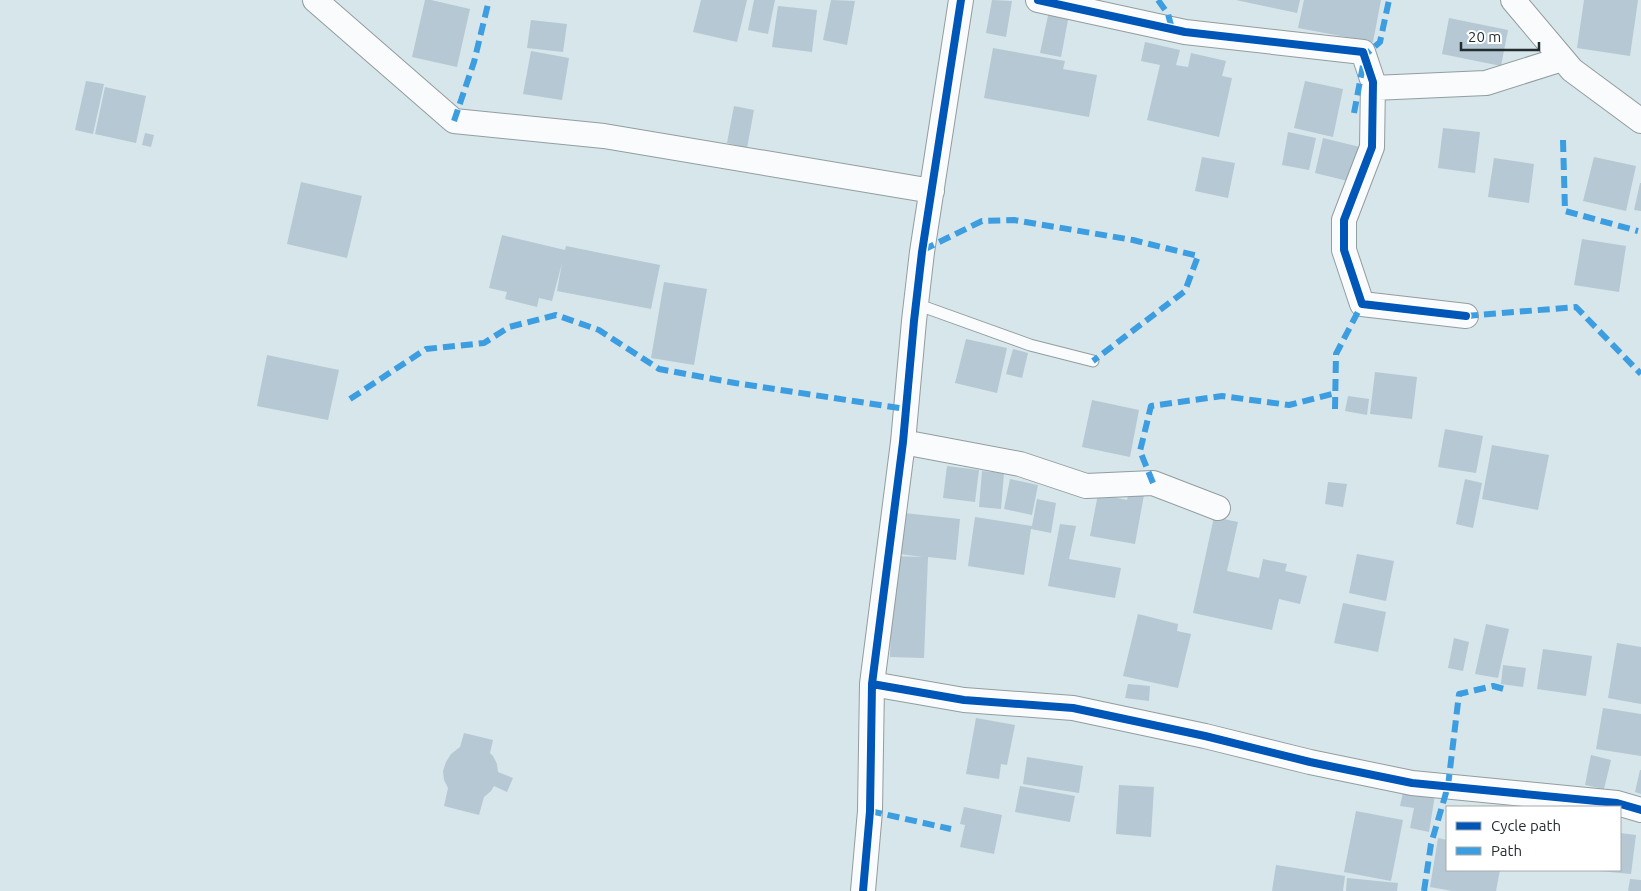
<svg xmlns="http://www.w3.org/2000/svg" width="1641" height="891" font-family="Ubuntu,sans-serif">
	<rect width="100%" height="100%" fill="#d7e6ea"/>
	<path fill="#b5c8d3" d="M 425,0 L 431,0 L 470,9 L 457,67 L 412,57 Z
		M 701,0 L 747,0 L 737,42 L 693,32 Z
		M 754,0 L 775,0 L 768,34 L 748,30 Z
		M 831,0 L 855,1 L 847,45 L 823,40 Z
		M 992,0 L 1012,1 L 1006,37 L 986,33 Z
		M 1236,0 L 1300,0 L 1297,13 Z
		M 1304,0 L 1381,0 L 1373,42 L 1298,28 Z
		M 1584,0 L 1638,0 L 1630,56 L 1577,48 Z
		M 778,6 L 817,10 L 812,52 L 772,47 Z
		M 1049,11 L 1069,15 L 1061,57 L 1040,53 Z
		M 1449,18 L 1508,30 L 1501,66 L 1442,54 Z
		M 531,20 L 567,24 L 563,52 L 527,48 Z
		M 1145,42 L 1180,50 L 1176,65 L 1188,67 L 1191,53 L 1226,61 L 1222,76 L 1232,78 L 1219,137 L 1147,120 L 1160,65 L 1141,61 Z
		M 993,48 L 1065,61 L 1063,69 L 1097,75 L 1089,117 L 984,98 Z
		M 531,51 L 569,58 L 562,100 L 523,94 Z
		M 86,81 L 104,84 L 93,134 L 75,130 Z
		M 1305,81 L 1343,89 L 1333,137 L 1294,128 Z
		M 105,87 L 146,96 L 136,143 L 95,134 Z
		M 734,106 L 754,110 L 747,148 L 727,143 Z
		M 1443,128 L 1480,132 L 1475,173 L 1438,168 Z
		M 1288,132 L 1316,138 L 1309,170 L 1282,165 Z
		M 145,133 L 154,135 L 151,147 L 142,145 Z
		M 1323,138 L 1360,147 L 1352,182 L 1315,173 Z
		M 1202,157 L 1235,163 L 1228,198 L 1195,191 Z
		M 1594,157 L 1636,166 L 1626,211 L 1583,201 Z
		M 1494,158 L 1534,164 L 1529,203 L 1488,197 Z
		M 301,182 L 362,196 L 347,258 L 287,244 Z
		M 1640,183 L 1641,183 L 1641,211 L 1634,210 Z
		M 502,235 L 565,250 L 566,246 L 660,265 L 651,309 L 557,291 L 562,263 L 552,301 L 539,298 L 537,307 L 505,299 L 507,292 L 489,288 Z
		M 1582,239 L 1626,246 L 1619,292 L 1574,285 Z
		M 664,282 L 707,289 L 694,365 L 651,358 Z
		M 966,339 L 1007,348 L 997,393 L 955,383 Z
		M 1013,349 L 1028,353 L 1022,378 L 1006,374 Z
		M 267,355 L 339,370 L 328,420 L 257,406 Z
		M 1375,372 L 1417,377 L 1412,419 L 1370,414 Z
		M 1348,396 L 1369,399 L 1367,415 L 1345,411 Z
		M 1092,400 L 1139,410 L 1130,457 L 1082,447 Z
		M 1445,429 L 1483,436 L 1476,473 L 1438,467 Z
		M 1492,445 L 1549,455 L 1538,510 L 1482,499 Z
		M 947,466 L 979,470 L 975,502 L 943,498 Z
		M 982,471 L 1004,473 L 1001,509 L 979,507 Z
		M 1010,479 L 1038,485 L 1032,515 L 1004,509 Z
		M 1465,479 L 1482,483 L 1473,528 L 1456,524 Z
		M 1328,482 L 1347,484 L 1343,507 L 1325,504 Z
		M 1129,492 L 1144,495 L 1135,544 L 1090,536 L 1098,494 L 1127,500 Z
		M 1037,499 L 1056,503 L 1051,533 L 1031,529 L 1024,575 L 968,566 L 975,517 L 1032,526 Z
		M 904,513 L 960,519 L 956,560 L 928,557 L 924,658 L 890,657 L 893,556 L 923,557 L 900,554 Z
		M 1214,517 L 1238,522 L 1227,571 L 1259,578 L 1263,559 L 1287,564 L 1285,571 L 1307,576 L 1300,604 L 1279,599 L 1272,630 L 1193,613 Z
		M 1060,524 L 1076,526 L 1069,559 L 1121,568 L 1115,598 L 1048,586 Z
		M 1357,554 L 1394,561 L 1386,601 L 1349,593 Z
		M 1343,603 L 1386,612 L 1378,652 L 1334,643 Z
		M 1138,614 L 1178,624 L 1177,631 L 1191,634 L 1178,688 L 1123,676 Z
		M 1486,624 L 1509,629 L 1498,678 L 1475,674 Z
		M 1454,638 L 1469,642 L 1463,671 L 1448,668 Z
		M 1617,643 L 1641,647 L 1641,704 L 1608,698 Z
		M 1543,649 L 1592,656 L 1586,696 L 1537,689 Z
		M 1503,665 L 1526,668 L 1523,687 L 1501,684 Z
		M 1128,684 L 1150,686 L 1149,701 L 1125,698 Z
		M 1603,708 L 1641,714 L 1641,756 L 1596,749 Z
		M 976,718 L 1015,725 L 1007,765 L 1001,764 L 999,779 L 966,774 Z
		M 464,733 L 493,740 L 490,753 L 493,756 L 497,764 L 498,772 L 513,778 L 507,792 L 494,786 L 491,791 L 484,797 L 479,815 L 444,806 L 448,788 L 444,780 L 443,771 L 446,762 L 451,754 L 460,747 Z
		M 1591,755 L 1611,760 L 1604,789 L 1585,785 Z
		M 1027,757 L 1083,766 L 1079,793 L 1023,784 Z
		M 1640,770 L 1641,770 L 1641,794 L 1635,792 Z
		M 1119,785 L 1154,787 L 1151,837 L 1116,834 Z
		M 1020,786 L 1075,796 L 1070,822 L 1015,812 Z
		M 1404,788 L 1435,795 L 1429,832 L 1410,828 L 1414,808 L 1400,806 Z
		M 964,807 L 1002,815 L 994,854 L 960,847 L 965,825 L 960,824 Z
		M 1356,811 L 1403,820 L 1391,881 L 1344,872 Z
		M 1620,833 L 1636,835 L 1631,874 L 1599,871 L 1599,870 L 1620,870 Z
		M 1438,838 L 1447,840 L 1447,870 L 1500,870 L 1496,891 L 1452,891 L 1430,887 Z
		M 1276,865 L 1345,876 L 1343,891 L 1272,891 Z
		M 1347,878 L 1398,883 L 1397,891 L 1346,891 Z
		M 1630,879 L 1641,880 L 1641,891 L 1628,891 Z"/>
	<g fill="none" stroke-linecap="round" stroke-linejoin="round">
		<g stroke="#929da0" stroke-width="13">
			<path id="service" d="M 916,304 L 1030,345 L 1093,361"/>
		</g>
		<g stroke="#929da0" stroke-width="26">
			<path id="minor" d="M 315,0 L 454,121 L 604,136 L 932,191
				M 1038,0 L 1185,32 L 1363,52 L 1373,82 L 1372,147 L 1344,220 L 1344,250 L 1362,304 L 1466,316
				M 1513,0 L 1572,70 L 1641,121
				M 1373,88 L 1486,83 L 1562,59
				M 903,442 L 1020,464 L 1086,486 L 1153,483 L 1218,508
				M 872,684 L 964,700 L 1073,708 L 1205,736 L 1310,762 L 1412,783 L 1617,803 L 1641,810
				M 863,891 L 870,811 L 872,684 L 903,442 L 914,321 L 922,252 L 961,0"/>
		</g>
		<use href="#service" stroke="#f9fbfc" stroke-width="11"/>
		<use href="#minor" stroke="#f9fbfc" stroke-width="24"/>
		<path stroke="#3c9de1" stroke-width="6" stroke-dasharray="12 6" stroke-linecap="butt" d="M 1158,0 L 1168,14 L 1172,29
			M 1354,113 L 1365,55 L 1380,42 L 1389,0
			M 454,121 L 474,62 L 489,0
			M 1563,140 L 1565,211 L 1638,231
			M 923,250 L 982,221 L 1014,220 L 1133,240 L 1198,256 L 1185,291 L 1093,361
			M 1466,316 L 1576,307 L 1641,374
			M 350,399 L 426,349 L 484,343 L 509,327 L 556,315 L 599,330 L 659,369 L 735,383 L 906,409
			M 1335,409 L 1336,354 L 1362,304
			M 1153,483 L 1140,451 L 1151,406 L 1222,396 L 1289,405 L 1336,393
			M 870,811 L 951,829
			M 1424,891 L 1431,844 L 1448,786 L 1459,694 L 1493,686 L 1504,689"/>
		<g stroke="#fff" stroke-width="11">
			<path id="cycleway" d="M 1038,0 L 1185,32 L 1363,52 L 1373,82 L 1372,147 L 1344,220 L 1344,250 L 1362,304 L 1466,316
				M 872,684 L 964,700 L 1073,708 L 1205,736 L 1310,762 L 1412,783 L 1617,803 L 1641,810
				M 863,891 L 870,811 L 872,684 L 903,442 L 914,321 L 922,252 L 961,0"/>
		</g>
		<use href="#cycleway" stroke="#0057b8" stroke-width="8"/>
	</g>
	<rect x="1446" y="806" width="175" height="65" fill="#ffffff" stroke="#a7abac"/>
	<rect x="1456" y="822" width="25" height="8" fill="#0057b8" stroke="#a7abac"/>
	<text x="1491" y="831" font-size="15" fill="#232d30">Cycle path</text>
	<rect x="1456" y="847" width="25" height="8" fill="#3c9de1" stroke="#a7abac"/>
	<text x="1491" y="856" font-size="15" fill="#232d30">Path</text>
	<path d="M1461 42v8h78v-8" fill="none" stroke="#232d30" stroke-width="2.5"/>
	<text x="1468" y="42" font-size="15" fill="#232d30" stroke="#ffffff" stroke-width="4" paint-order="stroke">20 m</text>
</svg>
